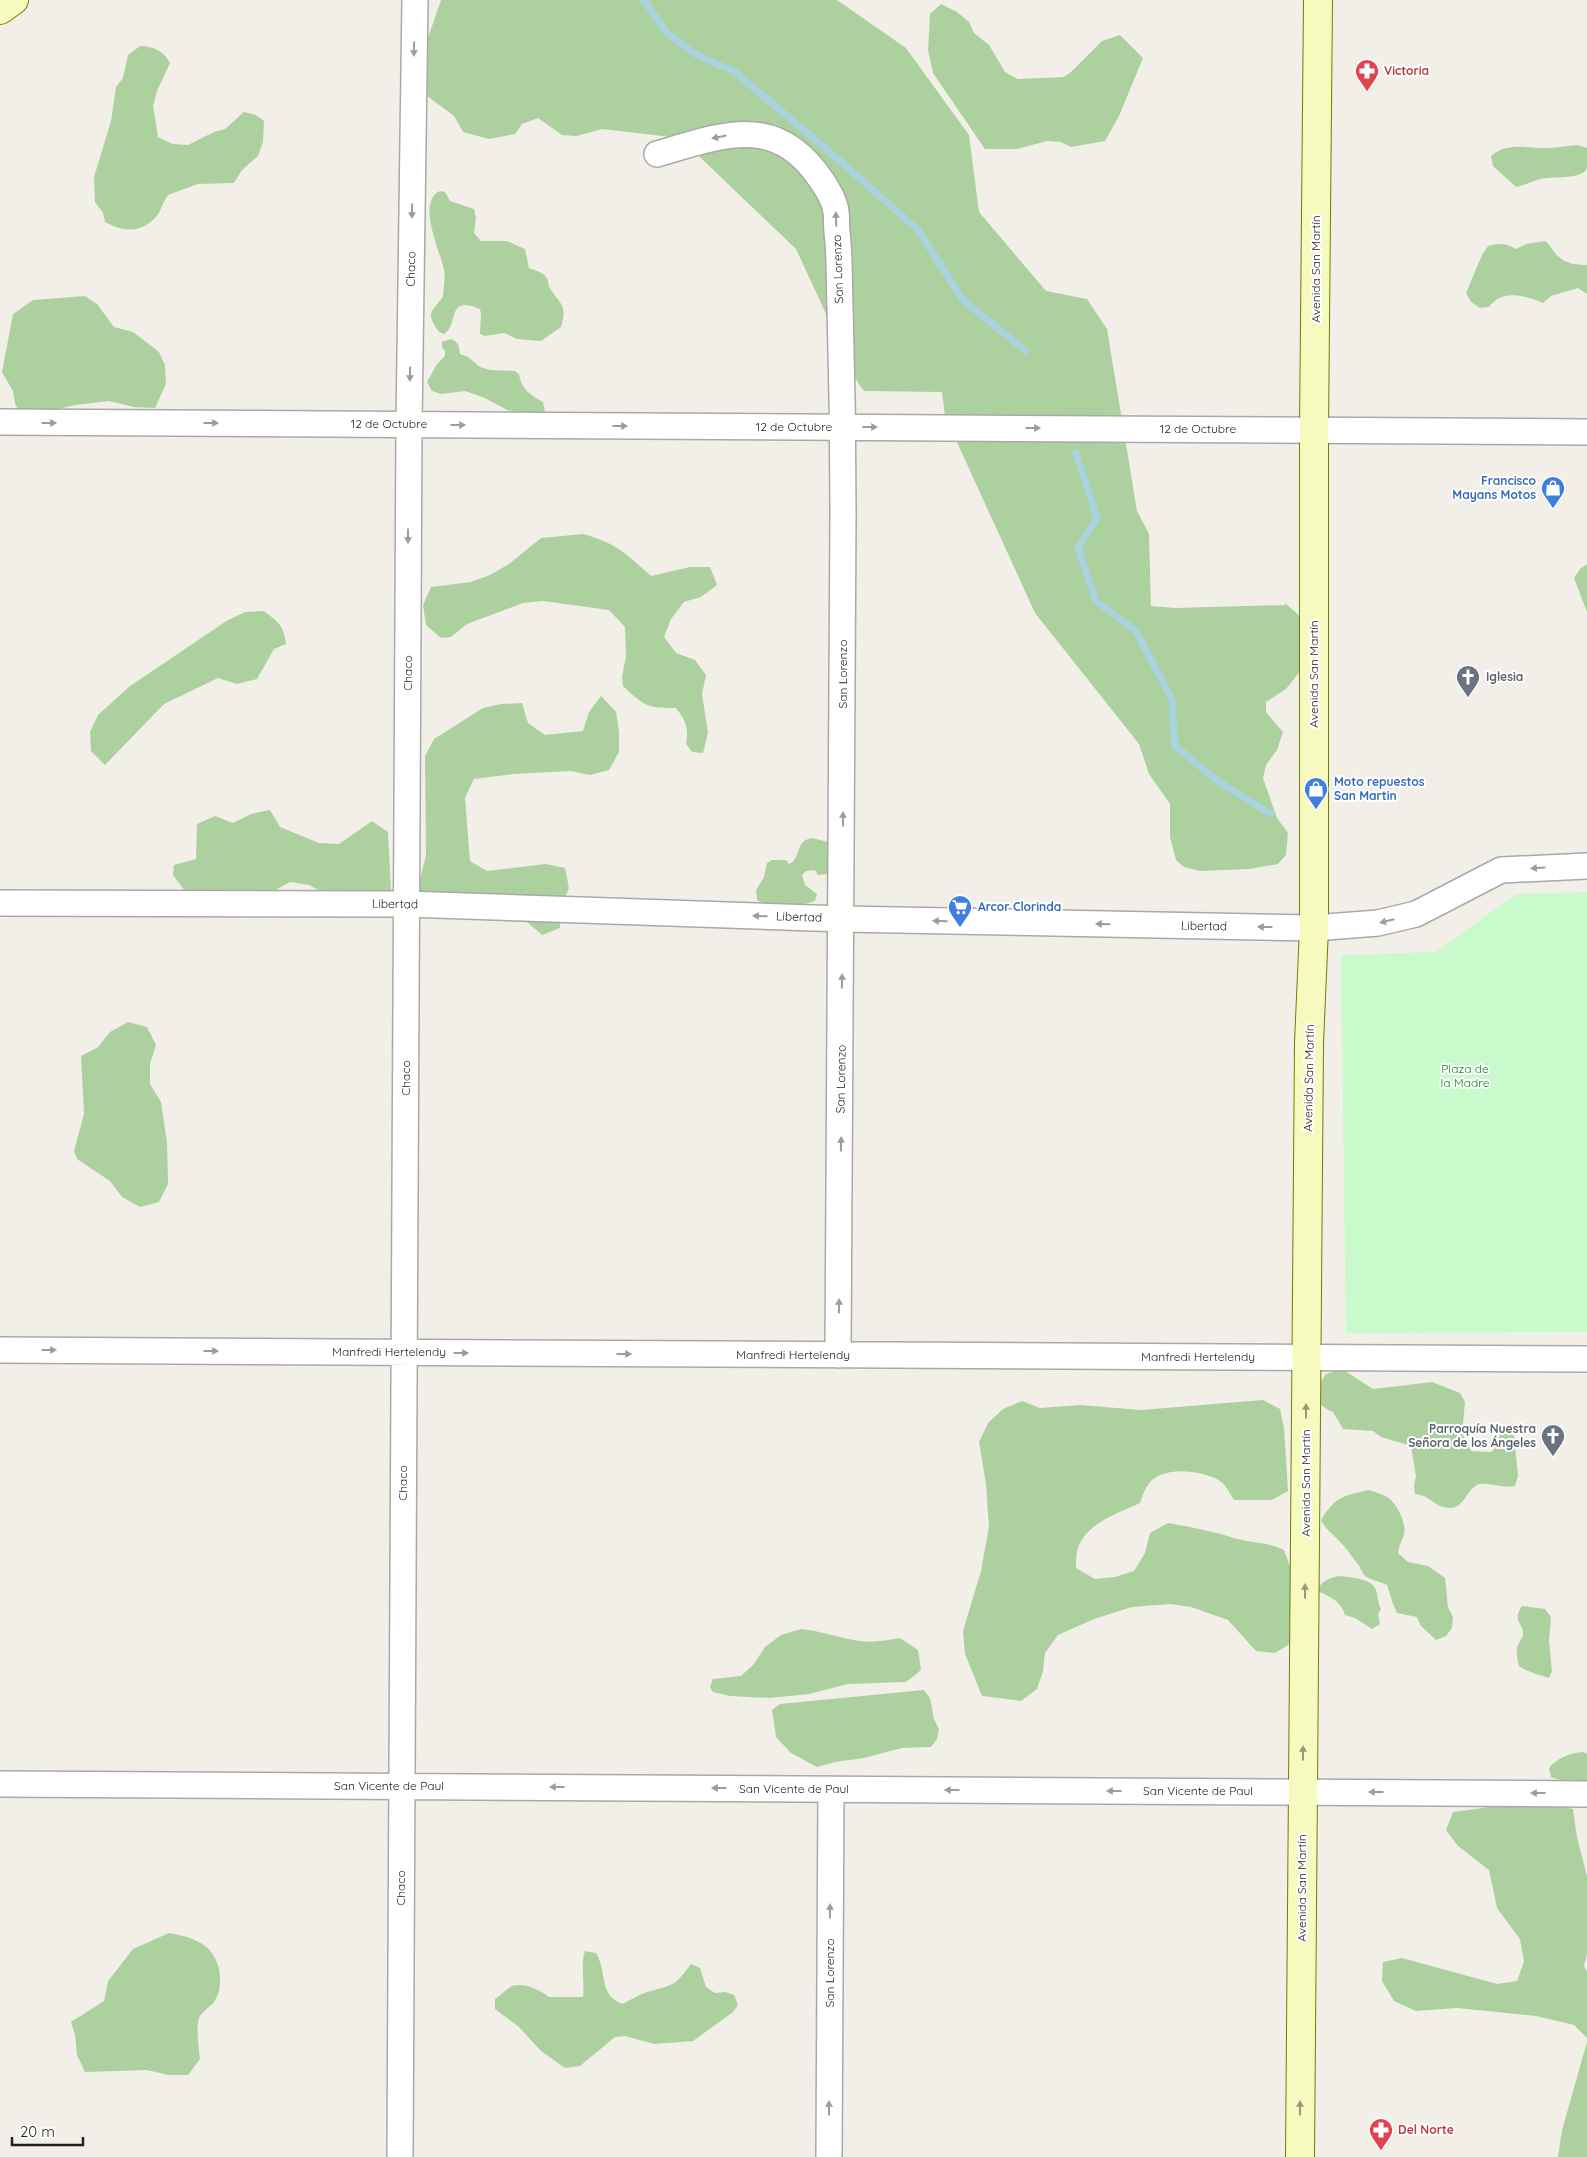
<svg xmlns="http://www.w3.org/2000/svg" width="1587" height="2157" font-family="Quicksand,sans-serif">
	<rect width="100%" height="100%" fill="#f2efe9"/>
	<path fill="#add19e" d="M 441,0 L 837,0 L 906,48 L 969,135 L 979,212 L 1046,291 L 1087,299 L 1107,329 L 1137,511 L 1149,534 L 1151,606 L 1175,608 L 1285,605 L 1285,603 L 1302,618 L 1302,669 L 1286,689 L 1266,702 L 1266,712 L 1283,732 L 1277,750 L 1266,765 L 1263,778 L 1277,818 L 1288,833 L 1286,855 L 1278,864 L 1249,869 L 1200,871 L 1184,867 L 1176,860 L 1170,837 L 1170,804 L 1149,774 L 1139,744 L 1035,613 L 945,416 L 942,392 L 864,391 L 858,383 L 796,249 L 680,138 L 602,129 L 577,136 L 562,135 L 538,118 L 522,124 L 515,134 L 489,139 L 463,132 L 454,116 L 427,96 L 423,70 L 428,38 Z
		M 941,4 L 957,12 L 969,22 L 974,33 L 989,45 L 1005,72 L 1018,79 L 1063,77 L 1070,73 L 1102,41 L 1120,35 L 1143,58 L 1119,116 L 1105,141 L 1071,147 L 1061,142 L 1047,141 L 1017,149 L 985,149 L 933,73 L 928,50 L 930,14 Z
		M 140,46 C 153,46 164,51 170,63 L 157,91 L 153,106 L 158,137 L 173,144 L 188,145 L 214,132 L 225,129 L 244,112 L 256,115 L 264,121 L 263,142 L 258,156 L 242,170 L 234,183 L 198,184 L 168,195 C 163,202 160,214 154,219 C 139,234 121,231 105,222 L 103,213 L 95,202 L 94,177 L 111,121 L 116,87 L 123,78 L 128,55 Z
		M 1578,145 L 1587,148 C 1587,153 1587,162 1587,168 C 1583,179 1555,177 1546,178 C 1536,179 1526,185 1516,187 L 1493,166 L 1491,156 C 1508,141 1529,149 1550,148 C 1559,147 1569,146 1578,145 Z
		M 440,191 L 445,192 L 450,201 L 474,209 L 476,218 L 474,233 L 481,241 L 507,241 L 525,249 L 529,268 C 536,271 545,272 548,281 C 549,285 548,285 550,288 C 560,305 568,304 561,327 L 541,341 L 517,339 L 504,333 L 485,336 L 480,334 L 481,314 L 480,309 C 446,294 459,325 444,334 L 439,332 C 426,313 430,313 443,297 C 443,288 446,278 444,270 C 440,250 416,202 440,191 Z
		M 1545,241 C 1552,246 1553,253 1559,257 C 1567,264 1577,265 1587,265 L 1587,294 L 1578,288 L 1551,296 L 1543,303 C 1524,295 1502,289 1489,307 L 1480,308 L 1471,302 L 1466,293 L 1482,255 L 1488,246 C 1499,243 1506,243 1516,249 L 1526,244 Z
		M 85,296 L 97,304 L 114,327 L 133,332 L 159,352 L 165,365 L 166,384 L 155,408 L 134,407 L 109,401 L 75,405 L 30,416 L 22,416 L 15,404 L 13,391 L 2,372 L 13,314 L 33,300 Z
		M 451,339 C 459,342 459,347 460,354 L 468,357 L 480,367 L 490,370 L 515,371 L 519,374 C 521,389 530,395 543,402 L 545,412 L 537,415 L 507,410 L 485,398 L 465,391 L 441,394 L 432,391 L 427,382 L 437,364 L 445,356 L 445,351 L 442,347 L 442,342 Z
		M 583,534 C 618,544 625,553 651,576 L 690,567 L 710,567 L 717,585 L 701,597 L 684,602 L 671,619 L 664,637 L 676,653 L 695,660 L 706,675 L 702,694 L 708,733 L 703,753 L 692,752 L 686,744 C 689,728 686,721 676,708 C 648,709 643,705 623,686 L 622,677 L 626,656 L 625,627 L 609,610 L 543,601 L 523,603 L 467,624 L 451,637 L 441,638 L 426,625 L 423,605 L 431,587 L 471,582 L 490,575 L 509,564 L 541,538 Z
		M 1587,564 L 1587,612 L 1574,578 L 1580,569 Z
		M 264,611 C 278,622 284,625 286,644 L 274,649 L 257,679 L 237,684 L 218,678 L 164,704 L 105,765 L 91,751 L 90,732 L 98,715 L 130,686 L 228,620 L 245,612 Z
		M 601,696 L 616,712 L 619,732 L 619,752 L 609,770 L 590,775 L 571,771 L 513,774 L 474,779 L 465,798 L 470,861 L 487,871 L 546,864 L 565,868 L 569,888 L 561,907 L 560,928 L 542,935 L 527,922 L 446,918 L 428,907 L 417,892 L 426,855 L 425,756 L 434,739 L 483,708 L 501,704 L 522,703 L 528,723 L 545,735 L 583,731 L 589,712 Z
		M 270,810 L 280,827 L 319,843 L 339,844 L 372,821 L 388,832 L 391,890 L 382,907 L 330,896 L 309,885 L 290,882 L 272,892 L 185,891 L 173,875 L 174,865 L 196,859 L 197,824 L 215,816 L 233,823 L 251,814 Z
		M 812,838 L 828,842 L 831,869 L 828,874 L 818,875 L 815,870 L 806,871 L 802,875 L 805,885 L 817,894 L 815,901 C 803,906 767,908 757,900 L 756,890 L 764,877 L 767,863 L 772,860 L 786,860 L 789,864 C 802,858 794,841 812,838 Z
		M 128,1022 L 147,1027 L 156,1045 L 150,1064 L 150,1084 L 161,1102 L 167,1142 L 168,1184 L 159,1202 L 140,1207 L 122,1197 L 110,1181 L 77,1159 L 74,1151 L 84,1114 L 81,1056 L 98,1047 L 110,1032 Z
		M 1336,1371 L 1345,1371 L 1373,1389 L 1432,1382 L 1460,1393 L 1465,1402 L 1462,1433 L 1471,1451 L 1491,1452 L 1498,1445 L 1499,1436 L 1507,1429 L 1514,1436 L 1518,1476 L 1515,1486 C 1503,1489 1485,1481 1477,1485 C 1465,1491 1464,1513 1443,1507 C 1432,1504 1431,1496 1415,1494 L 1414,1486 L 1416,1476 L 1411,1446 L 1381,1437 L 1373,1431 L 1343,1429 L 1333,1412 C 1313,1405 1315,1389 1326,1374 Z
		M 1263,1400 L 1280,1409 L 1284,1428 L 1288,1491 L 1272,1500 L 1234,1500 C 1230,1494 1226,1485 1220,1481 C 1202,1470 1161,1465 1148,1485 C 1144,1490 1142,1497 1140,1503 C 1119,1513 1086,1523 1078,1548 C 1076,1554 1076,1562 1076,1568 L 1095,1579 L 1115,1577 L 1134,1571 L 1145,1553 L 1150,1533 L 1168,1523 C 1190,1527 1212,1531 1234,1538 C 1251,1543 1268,1542 1284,1550 L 1295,1580 L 1293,1642 L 1275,1653 L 1256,1651 L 1228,1620 L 1191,1607 L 1170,1604 L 1132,1607 L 1094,1619 L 1058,1635 L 1045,1653 L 1043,1671 L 1037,1689 L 1021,1701 L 982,1696 L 965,1654 L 963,1631 L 981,1571 L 989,1527 L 986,1484 L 979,1442 L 988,1423 L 1003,1409 L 1022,1401 L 1040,1408 L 1080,1405 L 1141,1410 Z
		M 1369,1490 C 1375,1492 1382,1494 1387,1497 C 1397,1503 1407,1524 1404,1535 C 1401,1542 1399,1546 1398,1553 L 1408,1562 L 1428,1566 L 1445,1578 L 1448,1607 L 1453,1617 L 1452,1628 L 1446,1636 L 1436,1640 L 1421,1626 L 1417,1617 L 1397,1613 L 1393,1604 L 1387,1585 C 1381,1582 1374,1581 1369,1578 C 1361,1575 1362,1568 1357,1563 C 1351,1556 1346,1547 1339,1541 C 1332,1533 1326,1530 1321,1520 C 1336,1496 1343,1496 1369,1490 Z
		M 1341,1576 C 1353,1578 1374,1578 1377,1593 C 1378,1599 1378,1603 1381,1609 L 1378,1614 L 1380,1624 L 1372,1629 L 1355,1618 L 1345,1615 C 1341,1600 1329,1597 1316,1590 C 1323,1581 1329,1577 1341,1576 Z
		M 1522,1606 L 1545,1609 L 1551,1617 L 1549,1641 L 1552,1671 L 1549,1678 C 1544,1677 1525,1671 1519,1666 C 1517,1658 1515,1650 1519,1643 C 1521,1639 1522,1639 1523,1635 C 1524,1622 1511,1622 1522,1606 Z
		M 801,1629 C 821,1631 840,1638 860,1641 C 873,1643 887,1640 900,1638 L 918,1650 L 921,1670 L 906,1682 L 848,1684 L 809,1694 L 770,1698 L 730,1696 L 713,1692 L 710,1687 L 713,1679 L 741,1676 L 753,1665 L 765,1647 L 781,1635 Z
		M 924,1690 L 930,1698 L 934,1719 L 939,1729 L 937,1739 L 931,1747 L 902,1748 L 864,1758 L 835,1762 L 817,1767 L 791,1753 L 776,1737 L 772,1710 L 780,1704 Z
		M 1583,1752 L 1587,1754 L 1587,1783 L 1560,1780 L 1551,1777 L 1549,1768 C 1557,1758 1570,1753 1583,1752 Z
		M 1512,1804 L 1552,1805 L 1573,1809 L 1577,1837 L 1587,1876 L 1587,1953 L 1584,1966 L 1587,1971 L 1587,2038 L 1574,2025 L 1536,2016 L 1457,2008 L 1416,2011 L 1394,2001 L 1382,1981 L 1383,1962 L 1402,1958 L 1497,1984 L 1517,1981 L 1524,1961 L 1520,1939 L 1497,1908 L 1489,1870 L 1458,1846 L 1446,1830 L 1453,1812 Z
		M 169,1933 C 181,1935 195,1938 205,1946 C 221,1958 225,1986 214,2002 C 210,2007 203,2011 200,2016 C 195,2025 199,2048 200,2059 L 188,2075 L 168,2075 L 147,2070 L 85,2072 L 77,2055 L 75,2035 L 71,2022 L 104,2001 L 108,1981 L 133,1949 Z
		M 585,1951 L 596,1953 C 608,1974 598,1994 622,2004 C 631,2000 641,1993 651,1991 C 676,1984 675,1985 691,1964 L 700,1968 L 706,1987 L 715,1993 L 725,1992 L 734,1995 L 738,2005 L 733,2012 L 693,2041 L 654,2044 L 625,2036 L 615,2037 L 580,2066 L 565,2068 L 541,2051 L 519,2027 L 495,2009 L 495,1999 C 501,1995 506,1989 512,1986 C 523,1982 541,1990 549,1997 L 583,1997 C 585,1981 580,1966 585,1951 Z
		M 1587,2042 L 1587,2157 L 1558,2157 L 1562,2130 Z"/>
	<path fill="#c8facc" d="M 1587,892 L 1587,1332 L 1346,1333 L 1341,955 L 1436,952 L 1516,894 Z"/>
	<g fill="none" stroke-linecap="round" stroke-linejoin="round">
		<path stroke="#aad3df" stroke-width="7" d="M 644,0 L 666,32 L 695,54 L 735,72 L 846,166 L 918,230 L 963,300 L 1026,351
			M 1076,453 L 1097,518 L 1078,548 L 1096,601 L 1136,631 L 1172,700 L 1175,746 L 1219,782 L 1271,814"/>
		<g stroke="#a9a9a9" stroke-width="28">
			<path id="street" d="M 657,154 C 723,135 776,112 822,181 C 828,190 835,201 836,212 C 837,218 836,225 837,232 C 840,257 839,282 840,307 C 842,376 843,444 843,513 C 843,793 841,1074 838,1355
				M 0,422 L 1587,432
				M 0,903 L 406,904 L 843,919 L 1314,928 L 1378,923 L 1416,914 L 1501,870 L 1587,866
				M 0,1350 L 1587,1359
				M 0,1784 L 1587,1794
				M 400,2157 L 409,424 L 415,0
				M 829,2157 L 831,1789"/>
		</g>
		<g stroke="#707d05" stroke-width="30">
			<path id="secondary" d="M 0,10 L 14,0
				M 1300,2157 L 1309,1043 L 1314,928 L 1314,430 L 1318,0"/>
		</g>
		<use href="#street" stroke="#fff" stroke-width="25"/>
		<use href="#secondary" stroke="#f7fabf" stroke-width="28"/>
	</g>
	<defs><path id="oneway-solid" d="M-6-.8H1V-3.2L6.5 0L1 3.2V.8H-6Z" transform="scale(1.25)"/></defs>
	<g fill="#9c9c9c">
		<use href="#oneway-solid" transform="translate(414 49) rotate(91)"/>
		<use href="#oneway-solid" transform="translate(719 137) rotate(169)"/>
		<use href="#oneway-solid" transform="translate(412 211) rotate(91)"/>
		<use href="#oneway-solid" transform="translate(836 219) rotate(-92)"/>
		<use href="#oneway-solid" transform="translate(410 374) rotate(91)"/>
		<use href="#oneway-solid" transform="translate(49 423)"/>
		<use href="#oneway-solid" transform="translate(211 423)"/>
		<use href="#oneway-solid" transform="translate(458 425)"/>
		<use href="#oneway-solid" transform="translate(620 426)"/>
		<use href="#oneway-solid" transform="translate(870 427)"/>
		<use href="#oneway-solid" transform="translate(1033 428)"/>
		<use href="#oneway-solid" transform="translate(408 536) rotate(90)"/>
		<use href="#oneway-solid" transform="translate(843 819) rotate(-90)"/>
		<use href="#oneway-solid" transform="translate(1538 868) rotate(177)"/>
		<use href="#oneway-solid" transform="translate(760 916) rotate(-178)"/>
		<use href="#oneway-solid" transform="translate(940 921) rotate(-179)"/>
		<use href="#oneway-solid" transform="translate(1387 921) rotate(166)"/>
		<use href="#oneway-solid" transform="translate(1103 924) rotate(-179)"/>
		<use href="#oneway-solid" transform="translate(1265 927) rotate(-179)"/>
		<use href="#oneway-solid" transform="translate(842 981) rotate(-89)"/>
		<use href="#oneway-solid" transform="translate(841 1144) rotate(-89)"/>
		<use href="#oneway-solid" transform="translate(839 1306) rotate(-89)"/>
		<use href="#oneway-solid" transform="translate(49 1350)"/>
		<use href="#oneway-solid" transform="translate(211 1351)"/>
		<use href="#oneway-solid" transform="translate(461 1353)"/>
		<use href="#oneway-solid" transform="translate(624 1354)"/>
		<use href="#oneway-solid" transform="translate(557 1787) rotate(-180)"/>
		<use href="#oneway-solid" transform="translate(719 1788) rotate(-180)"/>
		<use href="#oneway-solid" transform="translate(952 1790) rotate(-180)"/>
		<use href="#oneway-solid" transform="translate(1114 1791) rotate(-180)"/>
		<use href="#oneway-solid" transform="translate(1376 1792) rotate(-180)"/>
		<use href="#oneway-solid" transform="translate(1538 1793) rotate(-180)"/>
		<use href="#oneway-solid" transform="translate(830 1911) rotate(-90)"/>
		<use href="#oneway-solid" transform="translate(829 2108) rotate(-90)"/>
	</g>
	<g fill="#979978">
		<use href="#oneway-solid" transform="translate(1306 1411) rotate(-90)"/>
		<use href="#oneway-solid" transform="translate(1305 1591) rotate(-90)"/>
		<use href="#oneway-solid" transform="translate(1303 1753) rotate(-90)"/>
		<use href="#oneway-solid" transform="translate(1300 2108) rotate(-89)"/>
	</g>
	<defs>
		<g id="pharmacy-pin" transform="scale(1.25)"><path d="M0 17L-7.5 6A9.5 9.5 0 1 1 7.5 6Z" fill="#e0444e" stroke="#fff"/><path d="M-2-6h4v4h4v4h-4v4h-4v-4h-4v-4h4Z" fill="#fff"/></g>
		<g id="shop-pin" transform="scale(1.25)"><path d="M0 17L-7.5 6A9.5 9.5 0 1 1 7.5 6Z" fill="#3f7fe0" stroke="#fff"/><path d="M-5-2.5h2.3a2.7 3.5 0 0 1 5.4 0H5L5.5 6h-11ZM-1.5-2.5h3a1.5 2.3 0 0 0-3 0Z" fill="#fff"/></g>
		<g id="church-pin" transform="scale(1.25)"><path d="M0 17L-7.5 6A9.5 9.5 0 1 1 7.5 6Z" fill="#6b7280" stroke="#fff"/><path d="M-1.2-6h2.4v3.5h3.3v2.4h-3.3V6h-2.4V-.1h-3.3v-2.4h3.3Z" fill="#fff"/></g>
		<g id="supermarket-pin" transform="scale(1.25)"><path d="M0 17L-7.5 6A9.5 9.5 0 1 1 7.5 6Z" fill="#3f7fe0" stroke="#fff"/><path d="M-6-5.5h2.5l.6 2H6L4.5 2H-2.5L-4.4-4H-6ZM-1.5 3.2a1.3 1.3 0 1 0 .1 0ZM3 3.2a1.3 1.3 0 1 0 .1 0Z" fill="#fff"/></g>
	</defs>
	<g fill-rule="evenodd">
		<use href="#pharmacy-pin" x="1367" y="71"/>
		<use href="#shop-pin" x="1553" y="488"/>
		<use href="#church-pin" x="1468" y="677"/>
		<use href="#shop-pin" x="1316" y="789"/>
		<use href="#supermarket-pin" x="960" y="907"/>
		<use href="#church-pin" x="1553" y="1436"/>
		<use href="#pharmacy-pin" x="1381" y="2130"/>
	</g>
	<g text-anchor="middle" stroke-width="4" stroke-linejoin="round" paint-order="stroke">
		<g font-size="12" font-weight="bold" fill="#be3a42" stroke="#fff" text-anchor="start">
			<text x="1384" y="75">Victoria</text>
			<text x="1398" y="2134">Del Norte</text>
		</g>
		<g font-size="12" fill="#222" stroke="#fff">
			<text transform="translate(411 269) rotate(-89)" y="4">Chaco</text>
			<text transform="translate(838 269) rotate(-92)" y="4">San Lorenzo</text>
			<text transform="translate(1316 269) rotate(-90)" y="4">Avenida San Martín</text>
			<text x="389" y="428">12 de Octubre</text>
			<text x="794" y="431">12 de Octubre</text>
			<text x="1198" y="433">12 de Octubre</text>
			<text transform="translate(408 673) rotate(-90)" y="4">Chaco</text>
			<text transform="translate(843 674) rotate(-90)" y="4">San Lorenzo</text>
			<text transform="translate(1314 674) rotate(-90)" y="4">Avenida San Martín</text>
			<text transform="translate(395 904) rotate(1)" y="4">Libertad</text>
			<text transform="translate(799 917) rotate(2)" y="4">Libertad</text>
			<text transform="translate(1204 926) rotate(1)" y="4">Libertad</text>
			<text transform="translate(406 1078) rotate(-90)" y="4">Chaco</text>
			<text transform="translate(1309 1078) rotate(-89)" y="4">Avenida San Martín</text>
			<text transform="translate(841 1079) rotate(-89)" y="4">San Lorenzo</text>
			<text x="389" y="1356">Manfredi Hertelendy</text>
			<text x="793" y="1359">Manfredi Hertelendy</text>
			<text x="1198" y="1361">Manfredi Hertelendy</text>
			<text transform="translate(403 1483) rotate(-90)" y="4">Chaco</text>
			<text transform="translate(1306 1483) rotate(-90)" y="4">Avenida San Martín</text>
			<text x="389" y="1790">San Vicente de Paul</text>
			<text x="794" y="1793">San Vicente de Paul</text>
			<text x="1198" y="1795">San Vicente de Paul</text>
			<text transform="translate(401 1888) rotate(-90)" y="4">Chaco</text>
			<text transform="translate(1302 1888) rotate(-90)" y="4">Avenida San Martín</text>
			<text transform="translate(830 1973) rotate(-90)" y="4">San Lorenzo</text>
		</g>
		<g font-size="12" font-weight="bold" fill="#366cbe" stroke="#fff" text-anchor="start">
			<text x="1536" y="485" text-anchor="end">Francisco<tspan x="1536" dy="14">Mayans Motos</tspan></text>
			<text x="1334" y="786">Moto repuestos<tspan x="1334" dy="14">San Martin</tspan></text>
			<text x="978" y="911">Arcor Clorinda</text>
		</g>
		<g font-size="12" font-weight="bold" fill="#5b616d" stroke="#fff" text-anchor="start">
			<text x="1486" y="681">Iglesia</text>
			<text x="1536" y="1433" text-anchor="end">Parroquía Nuestra<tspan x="1536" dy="14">Señora de los Ángeles</tspan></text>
		</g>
		<g font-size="12" fill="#0c8416" stroke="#fff">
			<text x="1465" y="1073">Plaza de<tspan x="1465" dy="14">la Madre</tspan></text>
		</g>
	</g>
	<path d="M12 2137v8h71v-8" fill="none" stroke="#222222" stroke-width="2.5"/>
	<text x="20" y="2137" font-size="15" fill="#222222" stroke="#ffffff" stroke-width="4" paint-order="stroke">20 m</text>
</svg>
